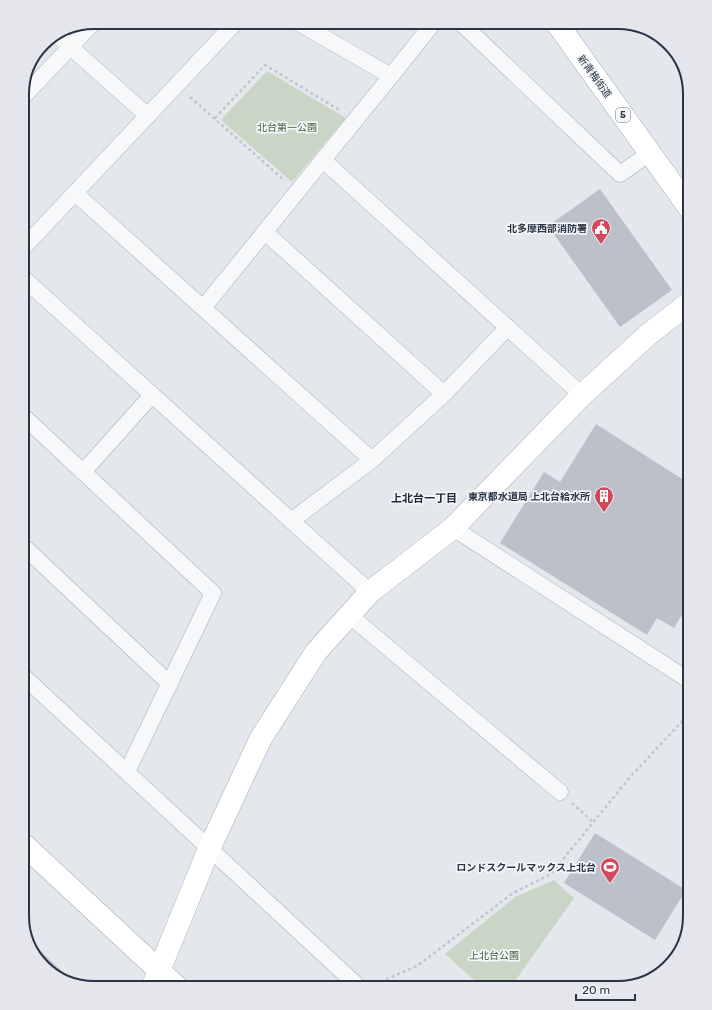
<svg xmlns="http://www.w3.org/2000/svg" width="712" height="1010" font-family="Rubik,'Noto Sans JP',sans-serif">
	<rect width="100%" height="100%" fill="#e4e7ec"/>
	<path fill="#c9d6c5" d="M 267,71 L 346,118 L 292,182 L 221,120 Z
		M 554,880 L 574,898 L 510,988 L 483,988 L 445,954 L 515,897 Z"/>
	<path fill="#bbc0ca" d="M 600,189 L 672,290 L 620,327 L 548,226 Z
		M 596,424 L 690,484 L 690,602 L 674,628 L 657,618 L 647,635 L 500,543 L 544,472 L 560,482 Z
		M 595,833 L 686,890 L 655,940 L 564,883 Z
		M 29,940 L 74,983 L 58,978 L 32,952 Z"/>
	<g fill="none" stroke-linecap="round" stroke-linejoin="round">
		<g stroke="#a9aeb7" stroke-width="17">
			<path id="street" d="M 460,22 L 620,174 L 650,153
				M 58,36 L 148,116
				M 391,76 L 434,22
				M 22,98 L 94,22
				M 323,160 L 582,395
				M 75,193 L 372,460
				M 266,233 L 444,394
				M 22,249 L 236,22
				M 22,277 L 370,592
				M 203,308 L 391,76 L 297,22
				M 22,415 L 213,593 L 127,772
				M 83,472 L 152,395
				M 291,521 L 372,460 L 444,394 L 508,327
				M 453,528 L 690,681
				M 22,545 L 170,684
				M 349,615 L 560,792
				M 22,675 L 360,988"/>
		</g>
		<g stroke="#a9aeb7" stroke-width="23">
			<path id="secondary" d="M 22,843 L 178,988
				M 152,988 L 209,849 L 261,738 L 316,652 L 370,592 L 453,528 L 582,395 L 649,334 L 690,302"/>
		</g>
		<g stroke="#a3abb8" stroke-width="23">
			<path id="primary" d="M 556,22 L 690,209"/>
		</g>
		<path stroke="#c2c5cb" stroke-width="2.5" stroke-dasharray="3 3" stroke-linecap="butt" d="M 190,97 L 284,180
			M 215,118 L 265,65 L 341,111
			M 572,803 L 593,822
			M 375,984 L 417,966 L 513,893 L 551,874 L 631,776 L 690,713"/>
		<use href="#street" stroke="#f7f8fa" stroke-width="16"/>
		<use href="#secondary" stroke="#fff" stroke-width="22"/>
		<use href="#primary" stroke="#fff" stroke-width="22"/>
	</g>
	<defs>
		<g id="civic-pin" transform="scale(1)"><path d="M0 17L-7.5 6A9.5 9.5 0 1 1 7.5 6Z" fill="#d1495b" stroke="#f4f6f9"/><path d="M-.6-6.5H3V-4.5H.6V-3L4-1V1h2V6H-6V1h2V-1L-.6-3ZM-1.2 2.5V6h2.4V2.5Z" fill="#fff"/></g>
		<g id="building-pin" transform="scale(1)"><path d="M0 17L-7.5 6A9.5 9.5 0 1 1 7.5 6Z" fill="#d1495b" stroke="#f4f6f9"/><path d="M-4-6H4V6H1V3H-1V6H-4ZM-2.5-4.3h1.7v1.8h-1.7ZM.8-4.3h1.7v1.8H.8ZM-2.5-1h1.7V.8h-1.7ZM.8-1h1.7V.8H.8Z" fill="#fff"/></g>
		<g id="stadium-pin" transform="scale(1)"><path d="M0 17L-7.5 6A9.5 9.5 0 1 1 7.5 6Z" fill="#d1495b" stroke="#f4f6f9"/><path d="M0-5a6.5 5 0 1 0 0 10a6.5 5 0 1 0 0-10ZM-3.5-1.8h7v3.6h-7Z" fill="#fff"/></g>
	</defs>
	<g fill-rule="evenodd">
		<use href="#civic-pin" x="601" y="228"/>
		<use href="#building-pin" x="604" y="496"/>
		<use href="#stadium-pin" x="610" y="867"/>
	</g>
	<g text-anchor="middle" stroke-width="3.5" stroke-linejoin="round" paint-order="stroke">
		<rect fill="#f4f6f9" stroke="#676e7b" stroke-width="1" x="616" y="108" width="14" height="14" rx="3"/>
		<g font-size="9" font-weight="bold" fill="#2b3445">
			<text x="623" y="118">5</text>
		</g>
		<g font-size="10" fill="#2b3445" stroke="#f4f6f9">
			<text transform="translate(595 76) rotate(54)" y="4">新青梅街道</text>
		</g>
		<g font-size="10" fill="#3f6138" stroke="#f4f6f9">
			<text x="287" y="131">北台第一公園</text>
			<text x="494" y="959">上北台公園</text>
		</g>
		<g font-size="10" font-weight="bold" fill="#2b3445" stroke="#f4f6f9" text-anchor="end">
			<text x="587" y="232">北多摩西部消防署</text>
			<text x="590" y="500">東京都水道局 上北台給水所</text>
			<text x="596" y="871">ロンドスクールマックス上北台</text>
		</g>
		<g font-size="11" font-weight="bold" fill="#1d2536" stroke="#f4f6f9">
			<text x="424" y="502">上北台一丁目</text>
		</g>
	</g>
	<path d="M0 0H712V1010H0ZM94 29H618A65 65 0 0 1 683 94V916A65 65 0 0 1 618 981H94A65 65 0 0 1 29 916V94A65 65 0 0 1 94 29Z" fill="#e4e6eb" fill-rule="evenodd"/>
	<path fill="none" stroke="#2b3445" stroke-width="2" d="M94 29H618A65 65 0 0 1 683 94V916A65 65 0 0 1 618 981H94A65 65 0 0 1 29 916V94A65 65 0 0 1 94 29Z"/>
	<path d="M576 994v6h59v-6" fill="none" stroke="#2b3445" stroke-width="2"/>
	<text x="582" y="994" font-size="12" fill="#2b3445" stroke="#f4f6f9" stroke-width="3" paint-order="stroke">20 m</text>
</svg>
